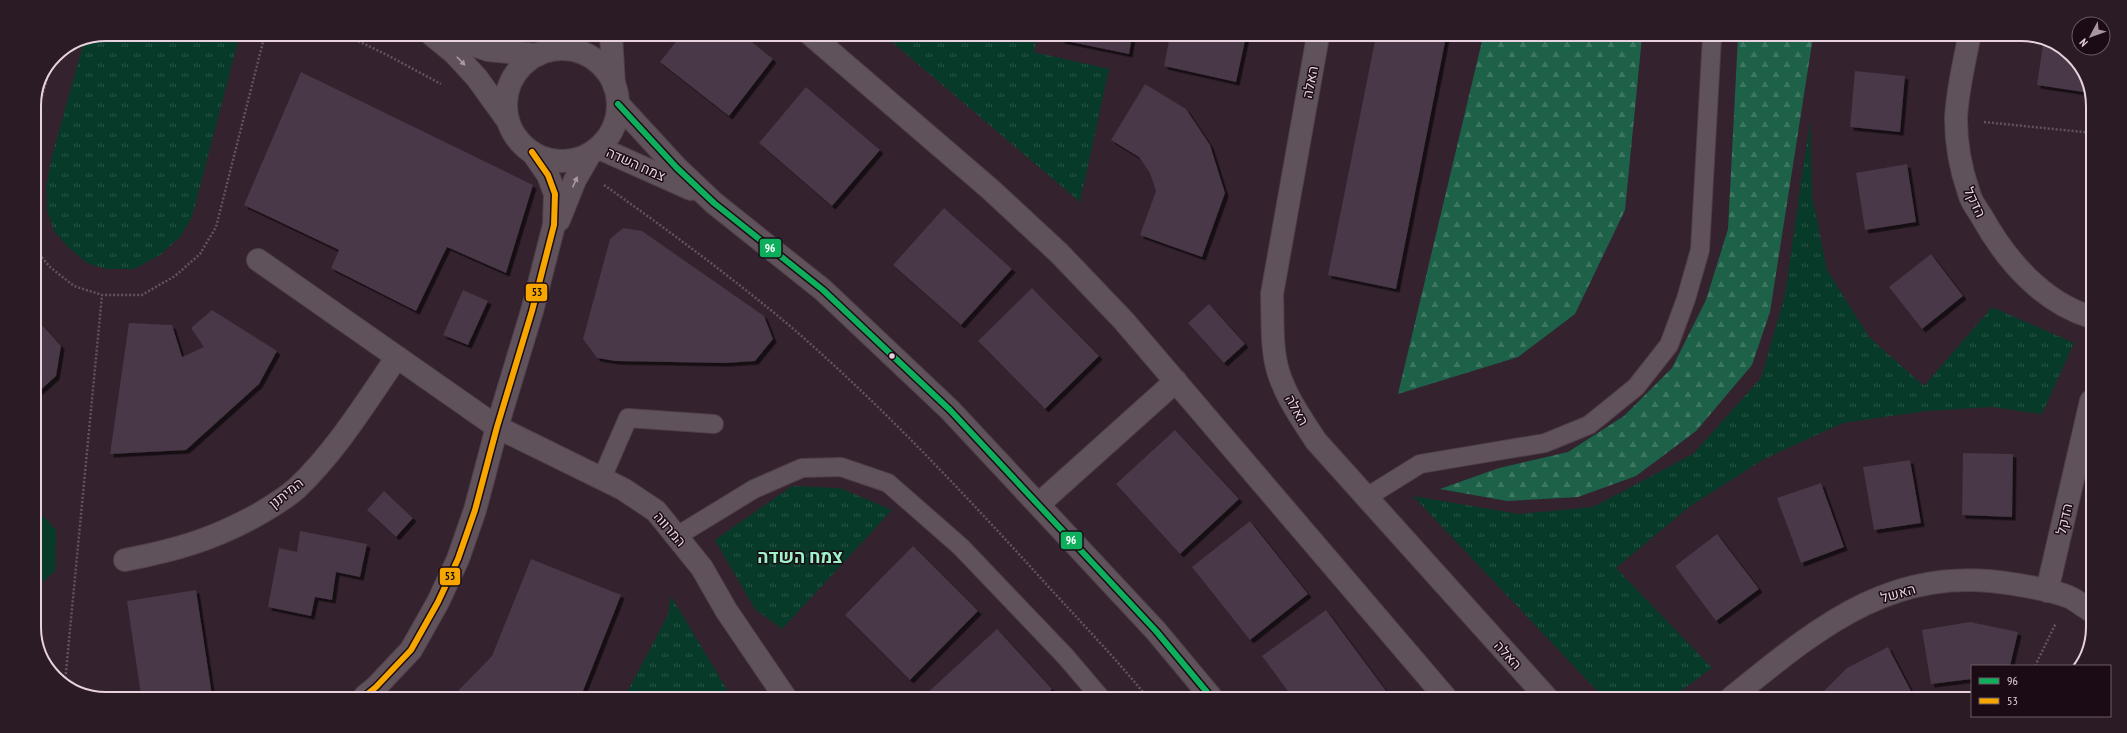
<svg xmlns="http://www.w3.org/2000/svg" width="2127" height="733" font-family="'PT Sans Narrow',Heebo,sans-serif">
	<defs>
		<pattern id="grass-tufts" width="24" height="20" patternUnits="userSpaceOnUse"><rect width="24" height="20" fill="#073a29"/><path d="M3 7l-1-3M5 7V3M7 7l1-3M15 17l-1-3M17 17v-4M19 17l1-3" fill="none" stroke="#2b5648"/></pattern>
		<pattern id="forest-firs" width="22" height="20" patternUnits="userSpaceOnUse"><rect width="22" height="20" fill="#1d6148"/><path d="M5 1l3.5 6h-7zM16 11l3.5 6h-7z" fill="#3e7762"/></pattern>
		<filter id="shadow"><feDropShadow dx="3.5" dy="3.5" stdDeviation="0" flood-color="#0009"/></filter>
	</defs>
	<rect width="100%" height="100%" fill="#34222e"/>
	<path fill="url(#grass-tufts)" d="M 106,34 L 240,34 L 192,217 L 180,237 L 160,255 L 134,269 L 106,269 L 87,263 L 69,248 L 54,231 L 47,210 L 46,187 L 52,156 L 85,38 Z
		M 885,36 L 1037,36 L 1034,52 L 1109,69 L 1080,202 Z
		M 1810,120 L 1812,196 L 1827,270 L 1869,337 L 1924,386 L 1992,307 L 2074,343 L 2042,414 L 1992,407 L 1926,411 L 1843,423 L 1764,459 L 1689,507 L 1616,568 L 1712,668 L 1671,698 L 1604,698 L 1413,496 L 1519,514 L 1593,507 L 1693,454 L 1761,378 L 1785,295 Z
		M 792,486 L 840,488 L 892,510 L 782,629 L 755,609 L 715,540 Z
		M 671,596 L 726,688 L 731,696 L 625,696 L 668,615 Z"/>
	<path fill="url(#forest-firs)" d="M 1483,37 L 1642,37 L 1625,210 L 1575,314 L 1518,357 L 1398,394 Z
		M 1738,37 L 1813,37 L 1770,312 L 1752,365 L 1696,431 L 1636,476 L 1578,497 L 1507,501 L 1440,489 L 1499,468 L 1568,452 L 1624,416 L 1672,368 L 1706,300 L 1728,229 Z"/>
	<path fill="#073a29" d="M 34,506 L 56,530 L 55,571 L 34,590 Z"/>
	<path fill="#483746" filter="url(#shadow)" d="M 681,35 L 743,35 L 773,59 L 729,116 L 660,62 Z
		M 1062,36 L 1132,36 L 1129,54 L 1061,40 Z
		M 1170,36 L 1246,36 L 1236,82 L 1164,66 Z
		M 1376,36 L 1446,37 L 1396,289 L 1328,275 Z
		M 2044,38 L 2078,62 L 2090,93 L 2037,85 Z
		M 1855,71 L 1905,76 L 1900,132 L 1850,127 Z
		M 301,72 L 533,185 L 506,273 L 447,247 L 416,311 L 331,268 L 339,250 L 244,205 Z
		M 1145,84 L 1186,109 L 1210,145 L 1225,193 L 1202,257 L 1140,235 L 1156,191 L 1150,173 L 1139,157 L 1111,140 Z
		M 806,87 L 880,150 L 832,206 L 759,143 Z
		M 1907,164 L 1916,222 L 1865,230 L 1856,173 Z
		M 944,208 L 1012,269 L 961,325 L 893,265 Z
		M 623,228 L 642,231 L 764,316 L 773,339 L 755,361 L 725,363 L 616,361 L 597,358 L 583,339 L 610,239 Z
		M 1931,254 L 1963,296 L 1922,329 L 1889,287 Z
		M 1032,288 L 1099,356 L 1045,409 L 978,341 Z
		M 463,290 L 488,301 L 468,345 L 443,335 Z
		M 1209,304 L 1245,344 L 1224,363 L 1188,323 Z
		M 212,310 L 277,351 L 259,384 L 186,450 L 110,454 L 129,323 L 172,325 L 182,357 L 204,347 L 191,328 Z
		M 34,316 L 61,346 L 56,376 L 34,396 Z
		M 1175,430 L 1239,499 L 1180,554 L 1116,484 Z
		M 1963,453 L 2013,454 L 2012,517 L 1962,515 Z
		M 1910,460 L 1921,523 L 1874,530 L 1863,467 Z
		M 1821,483 L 1844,547 L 1801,563 L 1777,498 Z
		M 384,491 L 413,518 L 396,537 L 367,510 Z
		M 1250,521 L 1308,594 L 1250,640 L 1192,567 Z
		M 300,531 L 367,544 L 360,577 L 336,572 L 332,600 L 315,597 L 311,616 L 268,607 L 279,548 L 297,552 Z
		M 1717,534 L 1759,589 L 1716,621 L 1675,566 Z
		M 913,546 L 978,611 L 910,680 L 845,615 Z
		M 531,559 L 621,595 L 581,696 L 453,696 L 492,656 Z
		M 196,590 L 212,695 L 141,695 L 127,601 Z
		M 1326,610 L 1386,691 L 1377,698 L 1293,698 L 1262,656 Z
		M 1970,622 L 2018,632 L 2010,666 L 1972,666 L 1972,679 L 1931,684 L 1922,630 Z
		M 997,629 L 1052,689 L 1044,697 L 927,697 L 925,695 Z
		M 1888,647 L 1911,691 L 1897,699 L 1816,699 L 1847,668 Z"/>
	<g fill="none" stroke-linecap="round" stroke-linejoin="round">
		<g stroke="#4f3f4a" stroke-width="20">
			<path id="service" d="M 602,478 L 628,418 L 714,424
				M 1367,497 L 1420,464 L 1545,443 L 1589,425 L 1636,387 L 1669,345 L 1686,299 L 1700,250 L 1712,37
				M 677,536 L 754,489 L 802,468 L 841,467 L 888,483 L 961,547 L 1066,657 L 1100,697"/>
		</g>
		<g stroke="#4f3f4a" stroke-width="24">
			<path id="minor" d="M 611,35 L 614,85
				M 811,35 L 990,189 L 1059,253 L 1124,321 L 1446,698
				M 1318,36 L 1272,294 C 1273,319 1271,347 1278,371 C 1286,397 1301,418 1316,441 L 1547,698
				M 1969,38 C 1964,64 1957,92 1956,119 C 1956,143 1961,170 1969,193 C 1971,202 1978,210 1982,217 C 2006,260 2042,302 2091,317
				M 548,51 L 567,35
				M 559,220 L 575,180 L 590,154
				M 258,260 L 497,427 L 623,489 L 656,511 L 702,568 L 726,610 L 785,697
				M 1039,504 L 1176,381
				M 125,560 C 176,550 212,540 257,515 C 271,507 286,498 297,488 C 337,450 366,402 397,357
				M 2047,591 L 2091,401
				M 365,696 L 376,687 L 411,650 L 438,602 L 458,559 L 475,510 L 497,427 L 532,311 L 554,225 L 555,194 L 548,175 L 532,152
				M 1731,698 C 1818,628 1892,563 2013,584 C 2031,587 2052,590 2069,597 C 2076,600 2083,606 2090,610"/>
		</g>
		<g stroke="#4f3f4a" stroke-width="24">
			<path id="tertiary" d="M 432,35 L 454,53 L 477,78 L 508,121
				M 444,35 L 488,50 L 538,55
				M506 105a56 56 0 1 1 112 0a56 56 0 1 1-112 0Z
				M 618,104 L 677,168 L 714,203 L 823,290 L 950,410 L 1156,631 L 1211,697
				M 599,148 L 691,189"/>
		</g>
		<path stroke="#62545d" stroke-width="2.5" stroke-dasharray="2 2" stroke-linecap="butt" d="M 344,34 L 389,56 L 441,84
			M 1984,122 L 2093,133
			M 34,123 L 53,59
			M 604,185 C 668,230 730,276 790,326 C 878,402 959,488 1037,574 C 1074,615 1112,654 1147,697
			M 34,248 L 50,267 L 74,286 L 102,295 L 142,295 L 175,276 L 200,254 L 216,227 L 265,34
			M 2035,666 L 2056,623
			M 65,682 L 102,295"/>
		<use href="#service" stroke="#60525a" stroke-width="18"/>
		<use href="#minor" stroke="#60525a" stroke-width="22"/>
		<use href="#tertiary" stroke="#60525a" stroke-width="22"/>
		<g stroke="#1a0b14" stroke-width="9">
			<path id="bus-1" d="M 618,104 L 677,168 L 714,203 L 823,290 L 950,410 L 1156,631 L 1211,697"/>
		</g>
		<g stroke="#1a0b14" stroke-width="9">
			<path id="bus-2" d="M 365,696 L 376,687 L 411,650 L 438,602 L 458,559 L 475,510 L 497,427 L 532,311 L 554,225 L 555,194 L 548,175 L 532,152"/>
		</g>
		<use href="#bus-1" stroke="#0daf5c" stroke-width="6"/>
		<use href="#bus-2" stroke="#f7a600" stroke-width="6"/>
	</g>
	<defs><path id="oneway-solid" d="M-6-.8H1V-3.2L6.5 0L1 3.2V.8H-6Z"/></defs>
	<g fill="#ab98a3">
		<use href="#oneway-solid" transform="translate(461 61) rotate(46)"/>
		<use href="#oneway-solid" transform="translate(575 182) rotate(-66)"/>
	</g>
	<circle fill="#e9d2df" stroke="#1a0b14" stroke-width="1.5" cx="892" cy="356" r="3.5"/>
	<g text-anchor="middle" stroke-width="3" stroke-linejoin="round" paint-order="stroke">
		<g font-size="14" fill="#e9d2df" stroke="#1a0b14">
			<text transform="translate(1310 82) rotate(-79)" y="5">האלה</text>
			<text transform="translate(636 164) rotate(24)" y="5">צמח השדה</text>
			<text transform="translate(1975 202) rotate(65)" y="5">הדקל</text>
			<text transform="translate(1297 410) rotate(61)" y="5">האלה</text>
			<text transform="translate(286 493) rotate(-39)" y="5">המיתנן</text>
			<text transform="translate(2064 519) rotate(-77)" y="5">הדקל</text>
			<text transform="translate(670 529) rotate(49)" y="5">המרווה</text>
			<text transform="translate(1898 593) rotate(-16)" y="5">האשל</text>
			<text transform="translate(1508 655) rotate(48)" y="5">האלה</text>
		</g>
		<g font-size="18" font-weight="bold" fill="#9ef2c9" stroke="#1a0b14">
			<text x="800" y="563">צמח השדה</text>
		</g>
	</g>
	<path d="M0 0H2127V733H0ZM106 41H2021A65 65 0 0 1 2086 106V627A65 65 0 0 1 2021 692H106A65 65 0 0 1 41 627V106A65 65 0 0 1 106 41Z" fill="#2b1b24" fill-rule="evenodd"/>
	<path fill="none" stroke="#e9d2df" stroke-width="2" d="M106 41H2021A65 65 0 0 1 2086 106V627A65 65 0 0 1 2021 692H106A65 65 0 0 1 41 627V106A65 65 0 0 1 106 41Z"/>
	<g stroke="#1a0b14" stroke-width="1.5">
		<rect x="759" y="238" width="23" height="20" rx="4" fill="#0daf5c"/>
		<rect x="525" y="283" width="23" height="19" rx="4" fill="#f7a600"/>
		<rect x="1060" y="531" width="23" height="19" rx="4" fill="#0daf5c"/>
		<rect x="439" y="567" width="22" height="19" rx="4" fill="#f7a600"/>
	</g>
	<g font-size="11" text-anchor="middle" font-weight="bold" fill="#fff">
		<text x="770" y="252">96</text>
		<text x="1071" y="544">96</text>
	</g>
	<g font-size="11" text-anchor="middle" font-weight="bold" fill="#111">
		<text x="537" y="296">53</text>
		<text x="450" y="580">53</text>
	</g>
	<rect x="1971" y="665" width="140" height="52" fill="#1a0b14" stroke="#6d5b65"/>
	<rect x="1979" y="678" width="20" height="6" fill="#0daf5c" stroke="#6d5b65"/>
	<text x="2007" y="685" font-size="12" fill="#e9d2df">96</text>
	<rect x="1979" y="698" width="20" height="6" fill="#f7a600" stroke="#6d5b65"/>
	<text x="2007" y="705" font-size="12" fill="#e9d2df">53</text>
	<g transform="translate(2091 36) rotate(229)"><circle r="19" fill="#1a0b14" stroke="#6d5b65"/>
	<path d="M0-3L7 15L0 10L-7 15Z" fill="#aa94a1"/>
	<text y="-6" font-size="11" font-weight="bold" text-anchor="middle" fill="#e9d2df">N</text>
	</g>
</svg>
